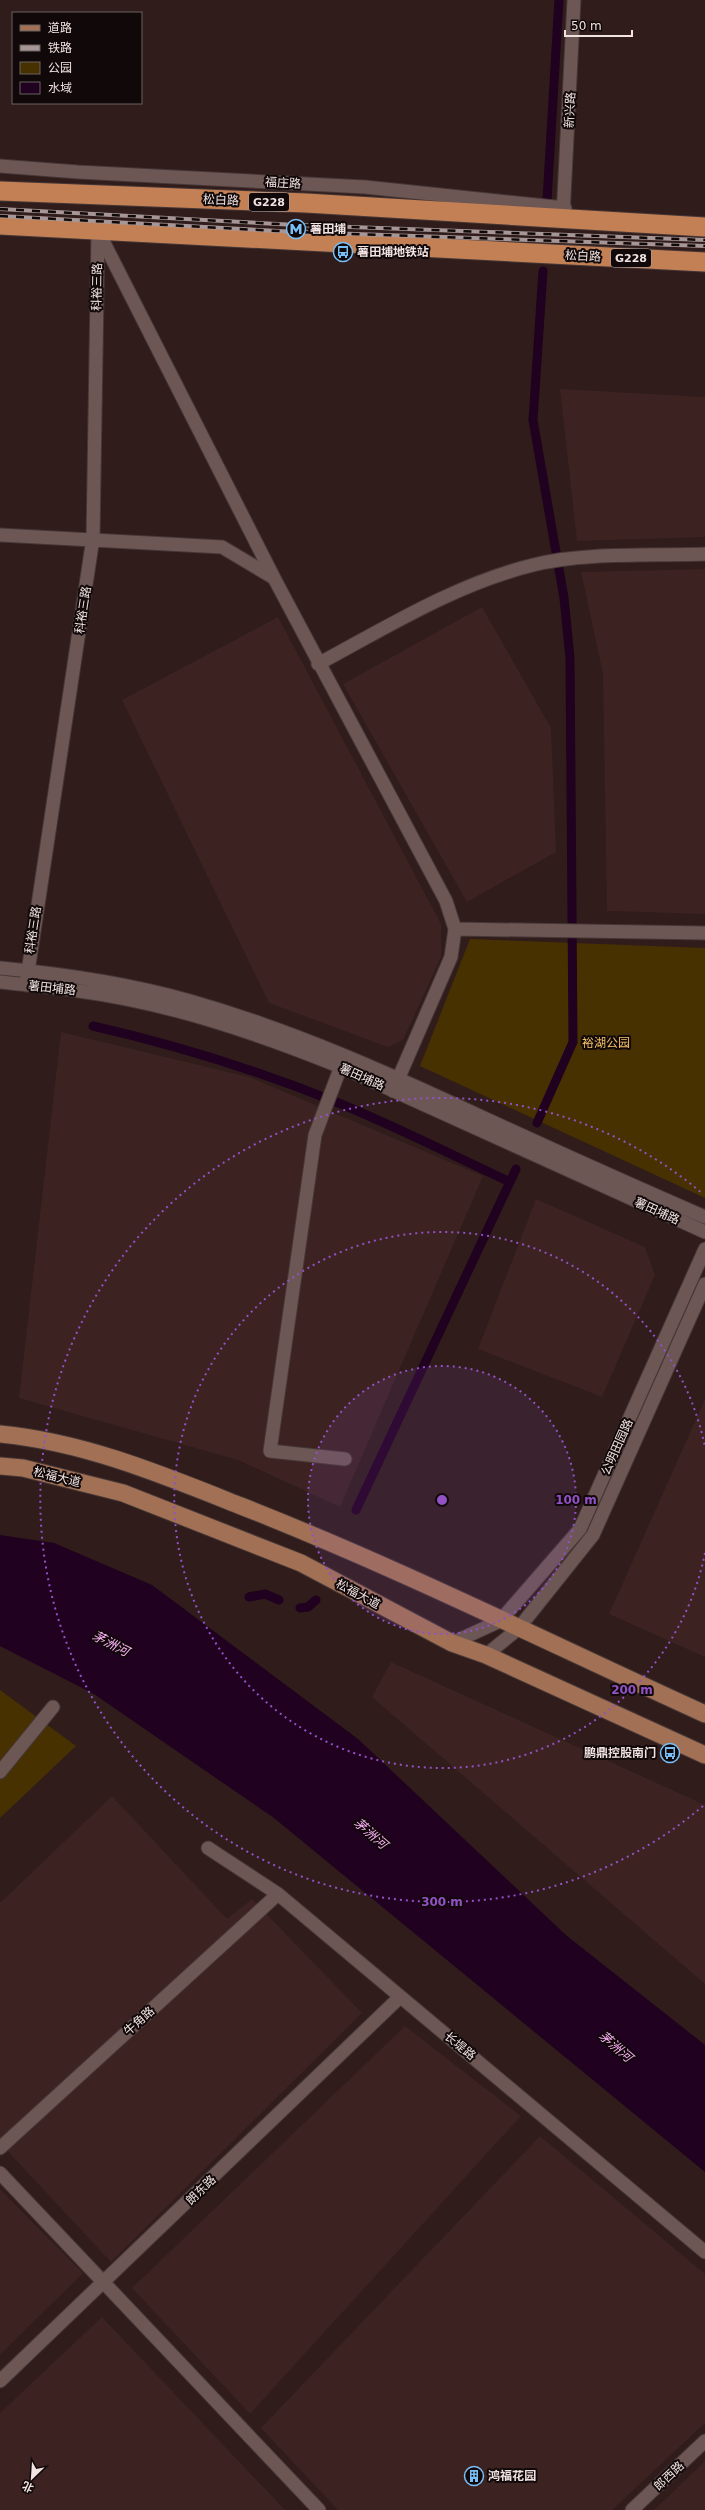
<svg xmlns="http://www.w3.org/2000/svg" width="705" height="2510" font-family="'DejaVu Sans','Noto Sans SC',sans-serif">
	<rect width="100%" height="100%" fill="#2f1c1b"/>
	<path fill="#3c2221" d="M 560,389 L 705,397 L 705,537 L 577,541 Z
		M 705,569 L 705,914 L 607,911 L 603,674 L 581,572 Z
		M 482,607 L 551,728 L 556,852 L 467,902 L 343,684 Z
		M 278,617 L 441,924 L 441,957 L 403,1040 L 388,1047 L 269,1003 L 122,700 Z
		M 61,1032 L 249,1077 L 483,1176 L 340,1507 L 238,1460 L 19,1398 Z
		M 536,1199 L 645,1247 L 655,1275 L 602,1397 L 478,1349 Z
		M 705,1399 L 705,1657 L 609,1614 Z
		M 391,1662 L 705,1805 L 705,1984 L 372,1697 Z
		M 112,1796 L 227,1919 L 252,1899 L 362,2013 L 111,2262 L 0,2143 L 0,1903 Z
		M 405,2026 L 521,2116 L 250,2414 L 132,2288 Z
		M 540,2136 L 705,2274 L 705,2423 L 612,2510 L 338,2510 L 261,2428 Z
		M 0,2189 L 83,2273 L 0,2355 Z
		M 102,2317 L 285,2510 L 0,2510 L 0,2413 Z
		M 705,2461 L 705,2510 L 654,2510 Z"/>
	<path fill="#483100" d="M 470,939 L 705,948 L 705,1198 L 420,1066 Z
		M 0,1690 L 76,1746 L 0,1818 Z"/>
	<path fill="#200120" d="M 0,1535 L 54,1543 L 152,1585 L 358,1739 L 567,1936 L 705,2045 L 705,2172 L 274,1818 L 94,1694 L 0,1646 Z"/>
	<g fill="none" stroke-linecap="round" stroke-linejoin="round">
		<path stroke="#200120" stroke-width="9" d="M 547,200 L 559,0
			M 93,1026 C 176,1045 257,1070 336,1102 C 395,1126 452,1155 510,1182
			M 537,1123 L 573,1042 L 570,658 L 564,598 L 533,420 L 543,271
			M 356,1510 L 516,1169
			M 249,1597 L 265,1594 L 279,1600
			M 300,1608 L 308,1607 L 316,1600"/>
		<g stroke="#463736" stroke-width="15">
			<path id="minor" d="M 0,166 L 78,172 L 365,187 L 565,208
				M 563,216 L 574,0
				M 99,233 L 274,578
				M 0,535 L 222,547 L 274,578 L 446,901 L 455,929 L 451,957 L 393,1091
				M 318,664 C 387,627 456,584 533,565 C 582,552 653,556 705,554
				M 455,929 L 705,933
				M 0,968 C 64,974 127,983 190,1001 C 292,1030 388,1073 484,1118 C 558,1152 631,1185 705,1217
				M 0,982 C 26,985 53,987 79,991 C 169,1003 257,1033 341,1067 L 705,1232
				M 26,985 L 93,538 L 98,232
				M 343,1061 L 315,1135 L 270,1451 L 345,1459
				M 452,1643 L 500,1621 L 580,1529 L 705,1249
				M 486,1655 L 518,1629 L 593,1535 L 705,1284
				M 0,1772 L 53,1707
				M 208,1848 L 278,1894 L 705,2252
				M 0,2148 L 278,1894
				M 0,2173 L 319,2510
				M 0,2381 L 400,1997
				M 632,2510 L 705,2441"/>
		</g>
		<g stroke="#463736" stroke-width="19">
			<path id="major" d="M 0,1434 C 84,1442 163,1475 241,1506 C 399,1568 551,1644 705,1714
				M 0,1466 L 23,1468 L 123,1493 L 301,1563 L 452,1643 L 486,1655 L 705,1755"/>
		</g>
		<g stroke="#463736" stroke-width="21">
			<path id="highway" d="M 0,191 L 306,203 L 705,227
				M 0,225 L 705,262"/>
		</g>
		<use href="#minor" stroke="#6d5755" stroke-width="13"/>
		<use href="#major" stroke="#a17055" stroke-width="17"/>
		<use href="#highway" stroke="#c48055" stroke-width="19"/>
		<g stroke="#a69695" stroke-width="4">
			<path id="rail" d="M 0,209 L 296,225 L 705,240
				M 0,216 L 296,232 L 705,246"/>
		</g>
		<use href="#rail" stroke="#110909" stroke-width="2.5" stroke-dasharray="8" stroke-linecap="butt"/>
	</g>
	<circle cx="442" cy="1500" r="134" fill="#9351c6" fill-opacity=".12"/>
	<g fill="none" stroke="#9351c6" stroke-width="2" stroke-dasharray="2 4">
		<circle cx="442" cy="1500" r="134"/>
		<path d="M705 1553A268 268 0 1 1 705 1447"/>
		<path d="M703 1806A402 402 0 1 1 703 1194"/>
	</g>
	<defs>
		<g id="metro-ring" transform="scale(1)"><circle r="9.5" fill="#110909" stroke="#78bff7" stroke-width="1.5"/><path d="M-5.5 5V-5H-3L0 0L3-5H5.5V5H3V-.5L0 4L-3-.5V5Z" fill="#78bff7"/></g>
		<g id="bus-ring" transform="scale(1)"><circle r="9.5" fill="#110909" stroke="#78bff7" stroke-width="1.5"/><path d="M-5-6H5V4H4V6H2V4H-2V6H-4V4H-5ZM-3.5-4V0h7V-4ZM-3.5 1.2v1.5H-2V1.2ZM2 1.2v1.5H3.5V1.2Z" fill="#78bff7"/></g>
		<g id="building-ring" transform="scale(1)"><circle r="9.5" fill="#110909" stroke="#78bff7" stroke-width="1.5"/><path d="M-4-6H4V6H1V3H-1V6H-4ZM-2.5-4.3h1.7v1.8h-1.7ZM.8-4.3h1.7v1.8H.8ZM-2.5-1h1.7V.8h-1.7ZM.8-1h1.7V.8H.8Z" fill="#78bff7"/></g>
	</defs>
	<g fill-rule="evenodd">
		<use href="#metro-ring" x="296" y="229"/>
		<use href="#bus-ring" x="343" y="252"/>
		<use href="#bus-ring" x="670" y="1753"/>
		<use href="#building-ring" x="474" y="2476"/>
	</g>
	<g text-anchor="middle" stroke-width="4" stroke-linejoin="round" paint-order="stroke">
		<g fill="#110909" stroke="#aea2a1" stroke-width="1">
			<rect x="249" y="193" width="40" height="18" rx="3"/>
			<rect x="611" y="249" width="40" height="18" rx="3"/>
		</g>
		<g font-size="11" font-weight="bold" fill="#f1e3e2">
			<text x="269" y="206">G228</text>
			<text x="631" y="262">G228</text>
		</g>
		<g font-size="12" fill="#f1e3e2" stroke="#110909">
			<text transform="translate(570 110) rotate(-87)" y="4">新兴路</text>
			<text transform="translate(283 183) rotate(3)" y="4">福庄路</text>
			<text transform="translate(221 200) rotate(2)" y="4">松白路</text>
			<text transform="translate(583 256) rotate(3)" y="4">松白路</text>
			<text transform="translate(97 287) rotate(-89)" y="4">科裕三路</text>
			<text transform="translate(83 610) rotate(-81)" y="4">科裕三路</text>
			<text transform="translate(33 930) rotate(-81)" y="4">科裕三路</text>
			<text transform="translate(52 988) rotate(6)" y="4">薯田埔路</text>
			<text transform="translate(362 1077) rotate(24)" y="4">薯田埔路</text>
			<text transform="translate(657 1211) rotate(24)" y="4">薯田埔路</text>
			<text transform="translate(617 1447) rotate(-66)" y="4">公明田园路</text>
			<text transform="translate(57 1477) rotate(14)" y="4">松福大道</text>
			<text transform="translate(358 1594) rotate(28)" y="4">松福大道</text>
			<text transform="translate(139 2021) rotate(-42)" y="4">牛角路</text>
			<text transform="translate(460 2046) rotate(39)" y="4">长堤路</text>
			<text transform="translate(201 2190) rotate(-44)" y="4">朗东路</text>
			<text transform="translate(669 2476) rotate(-43)" y="4">郎西路</text>
		</g>
		<g font-size="12" font-weight="bold" fill="#f1e3e2" stroke="#110909" text-anchor="start">
			<text x="310" y="233">薯田埔</text>
			<text x="357" y="256">薯田埔地铁站</text>
			<text x="656" y="1757" text-anchor="end">鹏鼎控股南门</text>
			<text x="488" y="2480">鸿福花园</text>
		</g>
		<g font-size="12" fill="#f3c063" stroke="#110909">
			<text x="606" y="1047">裕湖公园</text>
		</g>
		<g font-size="13" font-style="italic" fill="#fbb0f8" stroke="#110909">
			<text transform="translate(111 1643) rotate(27)" y="5">茅洲河</text>
			<text transform="translate(371 1833) rotate(41)" y="5">茅洲河</text>
			<text transform="translate(616 2046) rotate(41)" y="5">茅洲河</text>
		</g>
	</g>
	<circle cx="442" cy="1500" r="6" fill="#9351c6" stroke="#110909" stroke-width="2"/>
	<g font-size="12" text-anchor="middle" font-weight="bold" fill="#9351c6" stroke="#110909" stroke-width="4" stroke-linejoin="round" paint-order="stroke">
		<text x="576" y="1504">100 m</text>
		<text x="632" y="1694">200 m</text>
		<text x="442" y="1906">300 m</text>
	</g>
	<rect x="12" y="12" width="130" height="92" fill="#110909" stroke="#6b6060"/>
	<rect x="20" y="25" width="20" height="6" fill="#a17055" stroke="#6b6060"/>
	<text x="48" y="32" font-size="12" fill="#f1e3e2">道路</text>
	<rect x="20" y="45" width="20" height="6" fill="#a69695" stroke="#6b6060"/>
	<text x="48" y="52" font-size="12" fill="#f1e3e2">铁路</text>
	<rect x="20" y="62" width="20" height="12" fill="#483100" stroke="#6b6060"/>
	<text x="48" y="72" font-size="12" fill="#f1e3e2">公园</text>
	<rect x="20" y="82" width="20" height="12" fill="#200120" stroke="#6b6060"/>
	<text x="48" y="92" font-size="12" fill="#f1e3e2">水域</text>
	<g transform="translate(32 2478) rotate(205)" stroke="#110909" stroke-width="3" paint-order="stroke">
	<path d="M0-3L7 15L0 10L-7 15Z" fill="#f1e3e2"/>
	<text y="-6" font-size="11" font-weight="bold" text-anchor="middle" fill="#f1e3e2">北</text>
	</g>
	<path d="M565 30v6h67v-6" fill="none" stroke="#f1e3e2" stroke-width="2"/>
	<text x="571" y="30" font-size="12" fill="#f1e3e2" stroke="#110909" stroke-width="3" paint-order="stroke">50 m</text>
</svg>
